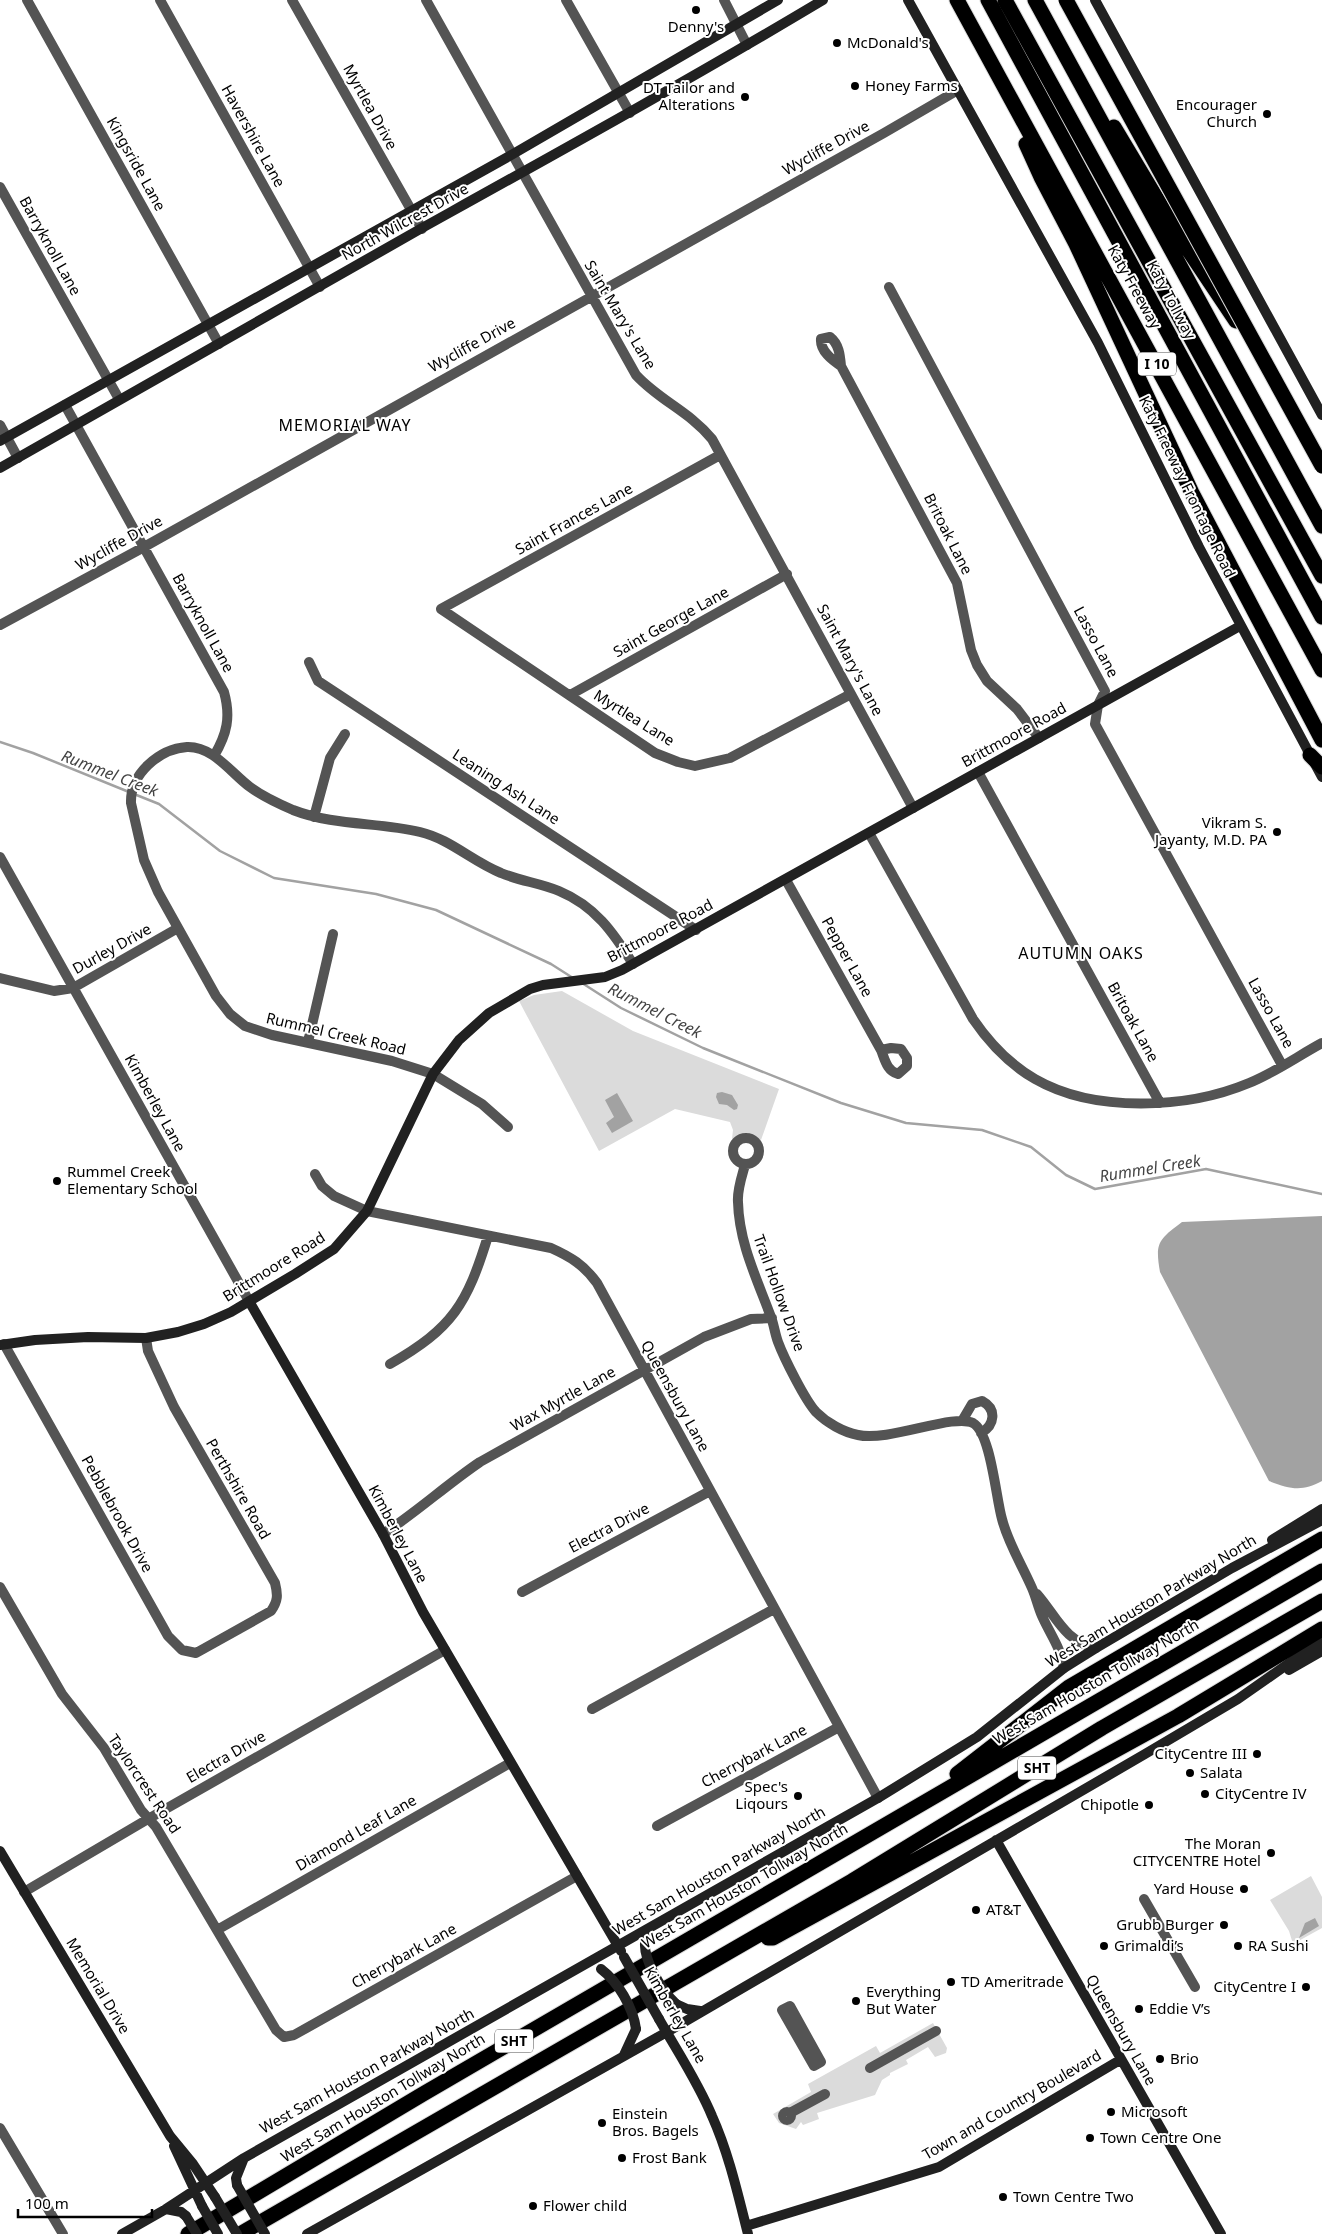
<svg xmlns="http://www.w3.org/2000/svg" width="1322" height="2234" font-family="'Noto Sans',sans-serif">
	<rect width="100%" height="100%" fill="#fff"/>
	<path fill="#dbdbdb" d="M 562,991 L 633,1031 L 779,1089 L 761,1140 L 747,1133 L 732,1139 L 733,1130 L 730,1122 L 675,1109 L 599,1151 L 519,1001 L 534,995 Z
		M 1311,1876 L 1322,1897 L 1322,1928 L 1293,1944 L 1289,1931 L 1270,1900 Z
		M 933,2023 L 947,2048 L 946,2053 L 935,2057 L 928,2047 L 906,2060 L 908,2064 L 890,2073 L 890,2075 L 882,2080 L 875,2095 L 817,2113 L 819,2119 L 803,2125 L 801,2122 L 796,2129 L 779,2123 L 773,2114 L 811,2092 L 808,2084 L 876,2046 L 880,2053 Z"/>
	<path fill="#a2a2a2" d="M 722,1092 L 732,1095 L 738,1105 L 737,1109 L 734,1110 L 727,1105 L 719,1104 L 716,1097 L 717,1093 Z
		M 617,1093 L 633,1121 L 612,1133 L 606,1123 L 614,1117 L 605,1100 Z
		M 1322,1216 L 1322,1481 C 1302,1492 1290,1489 1269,1481 L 1160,1272 C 1155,1243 1158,1240 1182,1222 Z
		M 1315,1918 L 1319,1926 L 1299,1938 L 1305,1923 Z"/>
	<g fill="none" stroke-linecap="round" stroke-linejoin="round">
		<path stroke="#a2a2a2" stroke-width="2.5" d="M 0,742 L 33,753 L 129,792
			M 134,794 L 159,804 L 220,851 L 274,878 L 376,894 L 436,910 L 551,964 L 573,978
			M 582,983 L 621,1008 L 703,1048 L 841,1103 L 906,1123 L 982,1130 L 1031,1147 L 1066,1175 L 1095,1189 L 1206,1169 L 1322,1194"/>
		<g stroke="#dbdbdb" stroke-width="17">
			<path id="highway" d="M 957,0 L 1322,670
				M 988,0 L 1322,617
				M 1005,0 L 1322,576
				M 1035,0 L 1322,526
				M 1114,127 L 1181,239 L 1236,321
				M 1026,144 L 1041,177 L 1076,244 L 1192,493 L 1322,740
				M 1310,755 L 1322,767
				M 957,1774 L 1069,1687 L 1322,1539
				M 768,1938 L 773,1938 L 1178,1716 L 1322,1629
				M 188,2234 L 423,2094 L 1322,1571
				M 240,2234 L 852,1881 L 1102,1728 L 1322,1601"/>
		</g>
		<path stroke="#545454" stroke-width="10" d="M 27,0 L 219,344
			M 160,0 L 320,287
			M 292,0 L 422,229
			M 426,0 L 636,375 C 660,401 689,411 712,439 L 913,808
			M 566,0 L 630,113
			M 724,0 L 747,45
			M 0,187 L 119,399
			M 889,287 L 1105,691 L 1098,705 L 1095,724 L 1282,1065
			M 841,366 C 832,360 820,351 821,339 L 830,337 C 839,344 840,355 841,366 L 957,583 L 971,650 L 977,665 L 987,681 L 1017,709 L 1039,738
			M 65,405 L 224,692 C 231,717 227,734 214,756
			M 0,425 L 18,458
			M 720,455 L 441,609 L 655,753 L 678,762 L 695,766 L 730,758 L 851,694
			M 0,625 L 144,547 L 884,133 L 958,90
			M 309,662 L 318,681 L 696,930
			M 570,695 L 787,574
			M 978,772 L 1160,1103
			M 314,817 L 330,758 L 345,734
			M 869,833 L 973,1019 C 990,1044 1009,1064 1035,1079 C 1094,1113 1187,1109 1249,1083 C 1274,1073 1298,1056 1322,1043
			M 0,857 L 249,1301
			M 786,880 L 881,1050 C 885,1060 887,1071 898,1074 L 907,1066 L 907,1058 L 901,1049 L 891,1048 L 881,1050
			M 0,978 L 54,991 L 73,988 L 178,928
			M 308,1042 L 333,934
			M 508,1127 L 482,1104 L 433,1074 L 392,1061 L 272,1035 L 245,1026 L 230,1014 L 216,996 L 158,892 L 144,860 L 131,803 C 130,774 159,749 187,747 C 213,746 231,773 250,787 C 262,796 279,804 293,810 C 334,826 378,822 420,832 C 450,839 473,862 501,873 C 520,881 540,883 559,891 C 595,906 613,932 633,964
			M733 1151a13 13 0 1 1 26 0a13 13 0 1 1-26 0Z
			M 745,1165 C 742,1176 737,1190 738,1202 C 739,1243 757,1279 771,1317 C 774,1325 775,1334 778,1342 C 784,1358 805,1400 816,1412 C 827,1423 843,1432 858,1435 C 889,1442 954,1413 973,1423 C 991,1433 996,1499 1002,1519 C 1008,1543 1022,1565 1032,1588 C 1036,1597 1038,1607 1042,1616 C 1050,1634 1061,1648 1064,1668
			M 315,1174 L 322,1186 L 334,1196 L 367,1211 L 551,1248 C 571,1257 584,1265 597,1283 L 878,1798
			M 4,1344 L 168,1636 L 182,1650 L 196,1653 L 271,1611 C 278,1601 278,1595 275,1583 L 174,1407 L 148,1351 L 146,1338
			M 390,1364 C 453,1328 467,1304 488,1236
			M 962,1421 L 972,1404 L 982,1401 C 997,1409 995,1425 981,1433
			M 383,1534 C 417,1512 446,1485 480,1462 L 704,1337 L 751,1319 L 772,1318
			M 0,1587 L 62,1694 L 104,1748 L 141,1810 L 156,1827 L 276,2030 L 284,2037 L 294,2035 L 577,1876
			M 522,1592 L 710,1491
			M 1037,1594 C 1057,1617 1064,1641 1096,1648
			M 592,1709 L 774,1609
			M 657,1826 L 839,1727
			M 24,1892 L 148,1819 L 445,1650
			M 1144,1899 L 1195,1987
			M 217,1930 L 510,1763
			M 790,2006 L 821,2062 L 814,2066 L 782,2010 Z
			M 870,2068 L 936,2031
			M783 2116a4 4 0 1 1 8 0a4 4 0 1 1-8 0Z
			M 790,2113 L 825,2094
			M 0,2128 L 63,2234"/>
		<path stroke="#212121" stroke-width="10" d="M 908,0 L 1098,343 L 1199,547 L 1322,777
			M 1095,0 L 1322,415
			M 0,441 L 513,154 L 778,0
			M 0,468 C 141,388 281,307 422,228 C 557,153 691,79 823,0
			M 249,1301 L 383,1534 L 423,1612 L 621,1951
			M 0,1345 L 35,1340 L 88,1337 L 146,1338 L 178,1332 L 204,1324 L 231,1312 L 295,1274 L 334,1249 L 367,1211 L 433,1074 L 459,1040 L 489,1013 L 530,989 L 543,985 L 605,977 L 622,970 L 1240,626
			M 1272,1540 L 1322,1509
			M 1289,1670 L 1322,1651
			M 996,1840 L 1221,2234
			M 0,1851 L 170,2136 L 193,2164 L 215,2197
			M 676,2004 L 687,2009 L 700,2011
			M 659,2019 C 677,2051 698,2082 712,2116 C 729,2154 738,2195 748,2234
			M 624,2055 L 636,2029
			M 174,2146 L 202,2206
			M 237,2185 L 236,2178 L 244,2158
			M 166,2209 L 181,2212 L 186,2216
			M 746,2226 L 939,2167 L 1120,2060
			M 122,2234 L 166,2209 L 244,2158 L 878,1798 L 977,1737 L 1064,1668 L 1096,1648 L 1232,1568 L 1322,1520
			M 307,2234 L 667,2032 L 1145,1754 L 1238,1699 L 1322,1640"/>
		<use href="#highway" stroke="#000" stroke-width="15"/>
		<g stroke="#dbdbdb" stroke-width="17" stroke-linecap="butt">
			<path id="highway-bridge" d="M 1066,0 L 1322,466"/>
		</g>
		<path stroke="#212121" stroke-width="10" d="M 646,1938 C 640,1956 662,1991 676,2004
			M 624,1957 L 659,2019
			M 601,1969 C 618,1982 633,2007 636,2029
			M 237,2185 L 265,2234
			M 215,2197 L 237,2234
			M 202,2206 L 218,2234
			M 186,2216 L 197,2234"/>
		<use href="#highway-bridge" stroke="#000" stroke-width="15"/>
	</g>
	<g fill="#000" stroke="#fff" stroke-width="2">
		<circle cx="696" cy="10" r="5"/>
		<circle cx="837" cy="43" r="5"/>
		<circle cx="855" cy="86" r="5"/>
		<circle cx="745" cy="97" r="5"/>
		<circle cx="1267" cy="114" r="5"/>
		<circle cx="1277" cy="832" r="5"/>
		<circle cx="57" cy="1181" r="5"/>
		<circle cx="1257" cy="1754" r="5"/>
		<circle cx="1190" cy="1773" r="5"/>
		<circle cx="1205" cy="1794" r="5"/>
		<circle cx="798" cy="1796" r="5"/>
		<circle cx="1149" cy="1805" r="5"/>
		<circle cx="1271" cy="1853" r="5"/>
		<circle cx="1244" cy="1889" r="5"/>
		<circle cx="976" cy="1910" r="5"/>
		<circle cx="1224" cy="1925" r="5"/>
		<circle cx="1104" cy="1946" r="5"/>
		<circle cx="1238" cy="1946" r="5"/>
		<circle cx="951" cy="1982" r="5"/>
		<circle cx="1306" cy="1987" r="5"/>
		<circle cx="856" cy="2001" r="5"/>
		<circle cx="1139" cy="2009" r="5"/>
		<circle cx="1160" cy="2059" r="5"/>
		<circle cx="1111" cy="2112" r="5"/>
		<circle cx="602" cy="2123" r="5"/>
		<circle cx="1090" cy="2138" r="5"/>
		<circle cx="622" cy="2158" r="5"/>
		<circle cx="1003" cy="2197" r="5"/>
		<circle cx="533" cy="2206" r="5"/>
	</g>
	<g text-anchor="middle" stroke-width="4" stroke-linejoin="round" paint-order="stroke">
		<g fill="#fff" stroke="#4c4c4c" stroke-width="1">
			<rect x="1138" y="352.5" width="38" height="23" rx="4"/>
			<rect x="1018" y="1756.5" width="38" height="23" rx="4"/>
			<rect x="495" y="2029.5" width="38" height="23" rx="4"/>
		</g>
		<g font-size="14" font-weight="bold" fill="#000">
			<text x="1157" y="369">I 10</text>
			<text x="1037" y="1773">SHT</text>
			<text x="514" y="2046">SHT</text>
		</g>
		<g font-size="15" fill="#000" stroke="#fff" text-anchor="start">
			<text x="696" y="32" text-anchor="middle">Denny's</text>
			<text x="847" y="48">McDonald's</text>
			<text x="865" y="91">Honey Farms</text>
			<text x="735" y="93" text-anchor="end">DT Tailor and<tspan x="735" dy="17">Alterations</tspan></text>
			<text x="1257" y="110" text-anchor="end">Encourager<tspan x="1257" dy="17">Church</tspan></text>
			<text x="1267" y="828" text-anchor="end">Vikram S.<tspan x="1267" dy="17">Jayanty, M.D. PA</tspan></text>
			<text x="67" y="1177">Rummel Creek<tspan x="67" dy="17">Elementary School</tspan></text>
			<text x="1247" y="1759" text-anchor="end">CityCentre III</text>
			<text x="1200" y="1778">Salata</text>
			<text x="788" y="1792" text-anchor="end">Spec's<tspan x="788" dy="17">Liqours</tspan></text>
			<text x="1215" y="1799">CityCentre IV</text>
			<text x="1139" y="1810" text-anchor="end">Chipotle</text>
			<text x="1261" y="1849" text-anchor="end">The Moran<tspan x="1261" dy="17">CITYCENTRE Hotel</tspan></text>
			<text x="1234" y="1894" text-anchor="end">Yard House</text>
			<text x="986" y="1915">AT&amp;T</text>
			<text x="1214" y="1930" text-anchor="end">Grubb Burger</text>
			<text x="1114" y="1951">Grimaldi’s</text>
			<text x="1248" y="1951">RA Sushi</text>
			<text x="961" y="1987">TD Ameritrade</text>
			<text x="1296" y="1992" text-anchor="end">CityCentre I</text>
			<text x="866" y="1997">Everything<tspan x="866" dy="17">But Water</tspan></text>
			<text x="1149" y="2014">Eddie V’s</text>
			<text x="1170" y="2064">Brio</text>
			<text x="1121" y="2117">Microsoft</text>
			<text x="612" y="2119">Einstein<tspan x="612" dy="17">Bros. Bagels</tspan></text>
			<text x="1100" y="2143">Town Centre One</text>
			<text x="632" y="2163">Frost Bank</text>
			<text x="1013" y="2202">Town Centre Two</text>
			<text x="543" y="2211">Flower child</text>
		</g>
		<g font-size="15" fill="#000" stroke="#fff">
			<text transform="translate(370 107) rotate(61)" y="5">Myrtlea Drive</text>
			<text transform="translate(253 136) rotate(61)" y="5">Havershire Lane</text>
			<text transform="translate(826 148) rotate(-29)" y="5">Wycliffe Drive</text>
			<text transform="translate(136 164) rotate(61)" y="5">Kingsride Lane</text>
			<text transform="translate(405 222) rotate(-29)" y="5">North Wilcrest Drive</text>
			<text transform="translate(50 246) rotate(61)" y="5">Barryknoll Lane</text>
			<text transform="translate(1134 287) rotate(61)" y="5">Katy Freeway</text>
			<text transform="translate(1171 300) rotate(62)" y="5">Katy Tollway</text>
			<text transform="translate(620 315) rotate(59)" y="5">Saint Mary's Lane</text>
			<text transform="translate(472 345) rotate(-29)" y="5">Wycliffe Drive</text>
			<text transform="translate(1187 487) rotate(64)" y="5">Katy Freeway Frontage Road</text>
			<text transform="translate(574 519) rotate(-29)" y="5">Saint Frances Lane</text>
			<text transform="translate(948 534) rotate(63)" y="5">Britoak Lane</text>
			<text transform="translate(119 543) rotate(-29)" y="5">Wycliffe Drive</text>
			<text transform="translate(671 622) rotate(-29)" y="5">Saint George Lane</text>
			<text transform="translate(203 623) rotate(61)" y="5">Barryknoll Lane</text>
			<text transform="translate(1096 642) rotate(62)" y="5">Lasso Lane</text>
			<text transform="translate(850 660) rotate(62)" y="5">Saint Mary's Lane</text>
			<text transform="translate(634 718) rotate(32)" y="5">Myrtlea Lane</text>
			<text transform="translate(1014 735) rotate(-29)" y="5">Brittmoore Road</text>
			<text transform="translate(506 787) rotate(33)" y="5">Leaning Ash Lane</text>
			<text transform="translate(660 931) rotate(-28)" y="5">Brittmoore Road</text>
			<text transform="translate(112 949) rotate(-29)" y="5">Durley Drive</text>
			<text transform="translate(847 957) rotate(61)" y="5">Pepper Lane</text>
			<text transform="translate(1271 1013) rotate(61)" y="5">Lasso Lane</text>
			<text transform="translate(1133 1022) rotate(61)" y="5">Britoak Lane</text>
			<text transform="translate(336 1034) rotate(13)" y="5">Rummel Creek Road</text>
			<text transform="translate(155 1103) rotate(61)" y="5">Kimberley Lane</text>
			<text transform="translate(274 1267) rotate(-32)" y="5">Brittmoore Road</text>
			<text transform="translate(779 1293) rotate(70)" y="5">Trail Hollow Drive</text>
			<text transform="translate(675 1396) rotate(61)" y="5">Queensbury Lane</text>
			<text transform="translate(563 1399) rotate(-29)" y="5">Wax Myrtle Lane</text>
			<text transform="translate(238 1489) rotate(60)" y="5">Perthshire Road</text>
			<text transform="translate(117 1514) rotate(61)" y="5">Pebblebrook Drive</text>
			<text transform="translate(609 1528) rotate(-28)" y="5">Electra Drive</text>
			<text transform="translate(398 1534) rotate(62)" y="5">Kimberley Lane</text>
			<text transform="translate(1151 1601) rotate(-31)" y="5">West Sam Houston Parkway North</text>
			<text transform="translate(1096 1682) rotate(-30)" y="5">West Sam Houston Tollway North</text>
			<text transform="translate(754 1756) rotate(-28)" y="5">Cherrybark Lane</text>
			<text transform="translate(226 1757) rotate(-30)" y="5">Electra Drive</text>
			<text transform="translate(144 1784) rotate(56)" y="5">Taylorcrest Road</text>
			<text transform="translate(356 1833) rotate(-30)" y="5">Diamond Leaf Lane</text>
			<text transform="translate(719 1871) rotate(-30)" y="5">West Sam Houston Parkway North</text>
			<text transform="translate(745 1886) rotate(-30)" y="5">West Sam Houston Tollway North</text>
			<text transform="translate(404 1956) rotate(-29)" y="5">Cherrybark Lane</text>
			<text transform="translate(98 1986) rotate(59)" y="5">Memorial Drive</text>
			<text transform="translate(675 2015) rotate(60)" y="5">Kimberley Lane</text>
			<text transform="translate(1121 2030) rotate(60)" y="5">Queensbury Lane</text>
			<text transform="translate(367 2071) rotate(-29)" y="5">West Sam Houston Parkway North</text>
			<text transform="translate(383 2098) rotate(-31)" y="5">West Sam Houston Tollway North</text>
			<text transform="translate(1012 2105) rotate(-30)" y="5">Town and Country Boulevard</text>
		</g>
		<g font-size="16" letter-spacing="1" fill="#000" stroke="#fff">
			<text x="345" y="431">MEMORIAL WAY</text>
			<text x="1081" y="959">AUTUMN OAKS</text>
		</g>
		<g font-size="16" font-style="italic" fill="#434343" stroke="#fff">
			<text transform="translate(110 773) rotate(21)" y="6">Rummel Creek</text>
			<text transform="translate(655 1010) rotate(27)" y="6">Rummel Creek</text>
			<text transform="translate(1150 1168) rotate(-9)" y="6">Rummel Creek</text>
		</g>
	</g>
	<path d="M18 2209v8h134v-8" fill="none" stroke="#000000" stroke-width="2.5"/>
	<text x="25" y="2209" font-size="15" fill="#000000" stroke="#ffffff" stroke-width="4" paint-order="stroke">100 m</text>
</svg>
